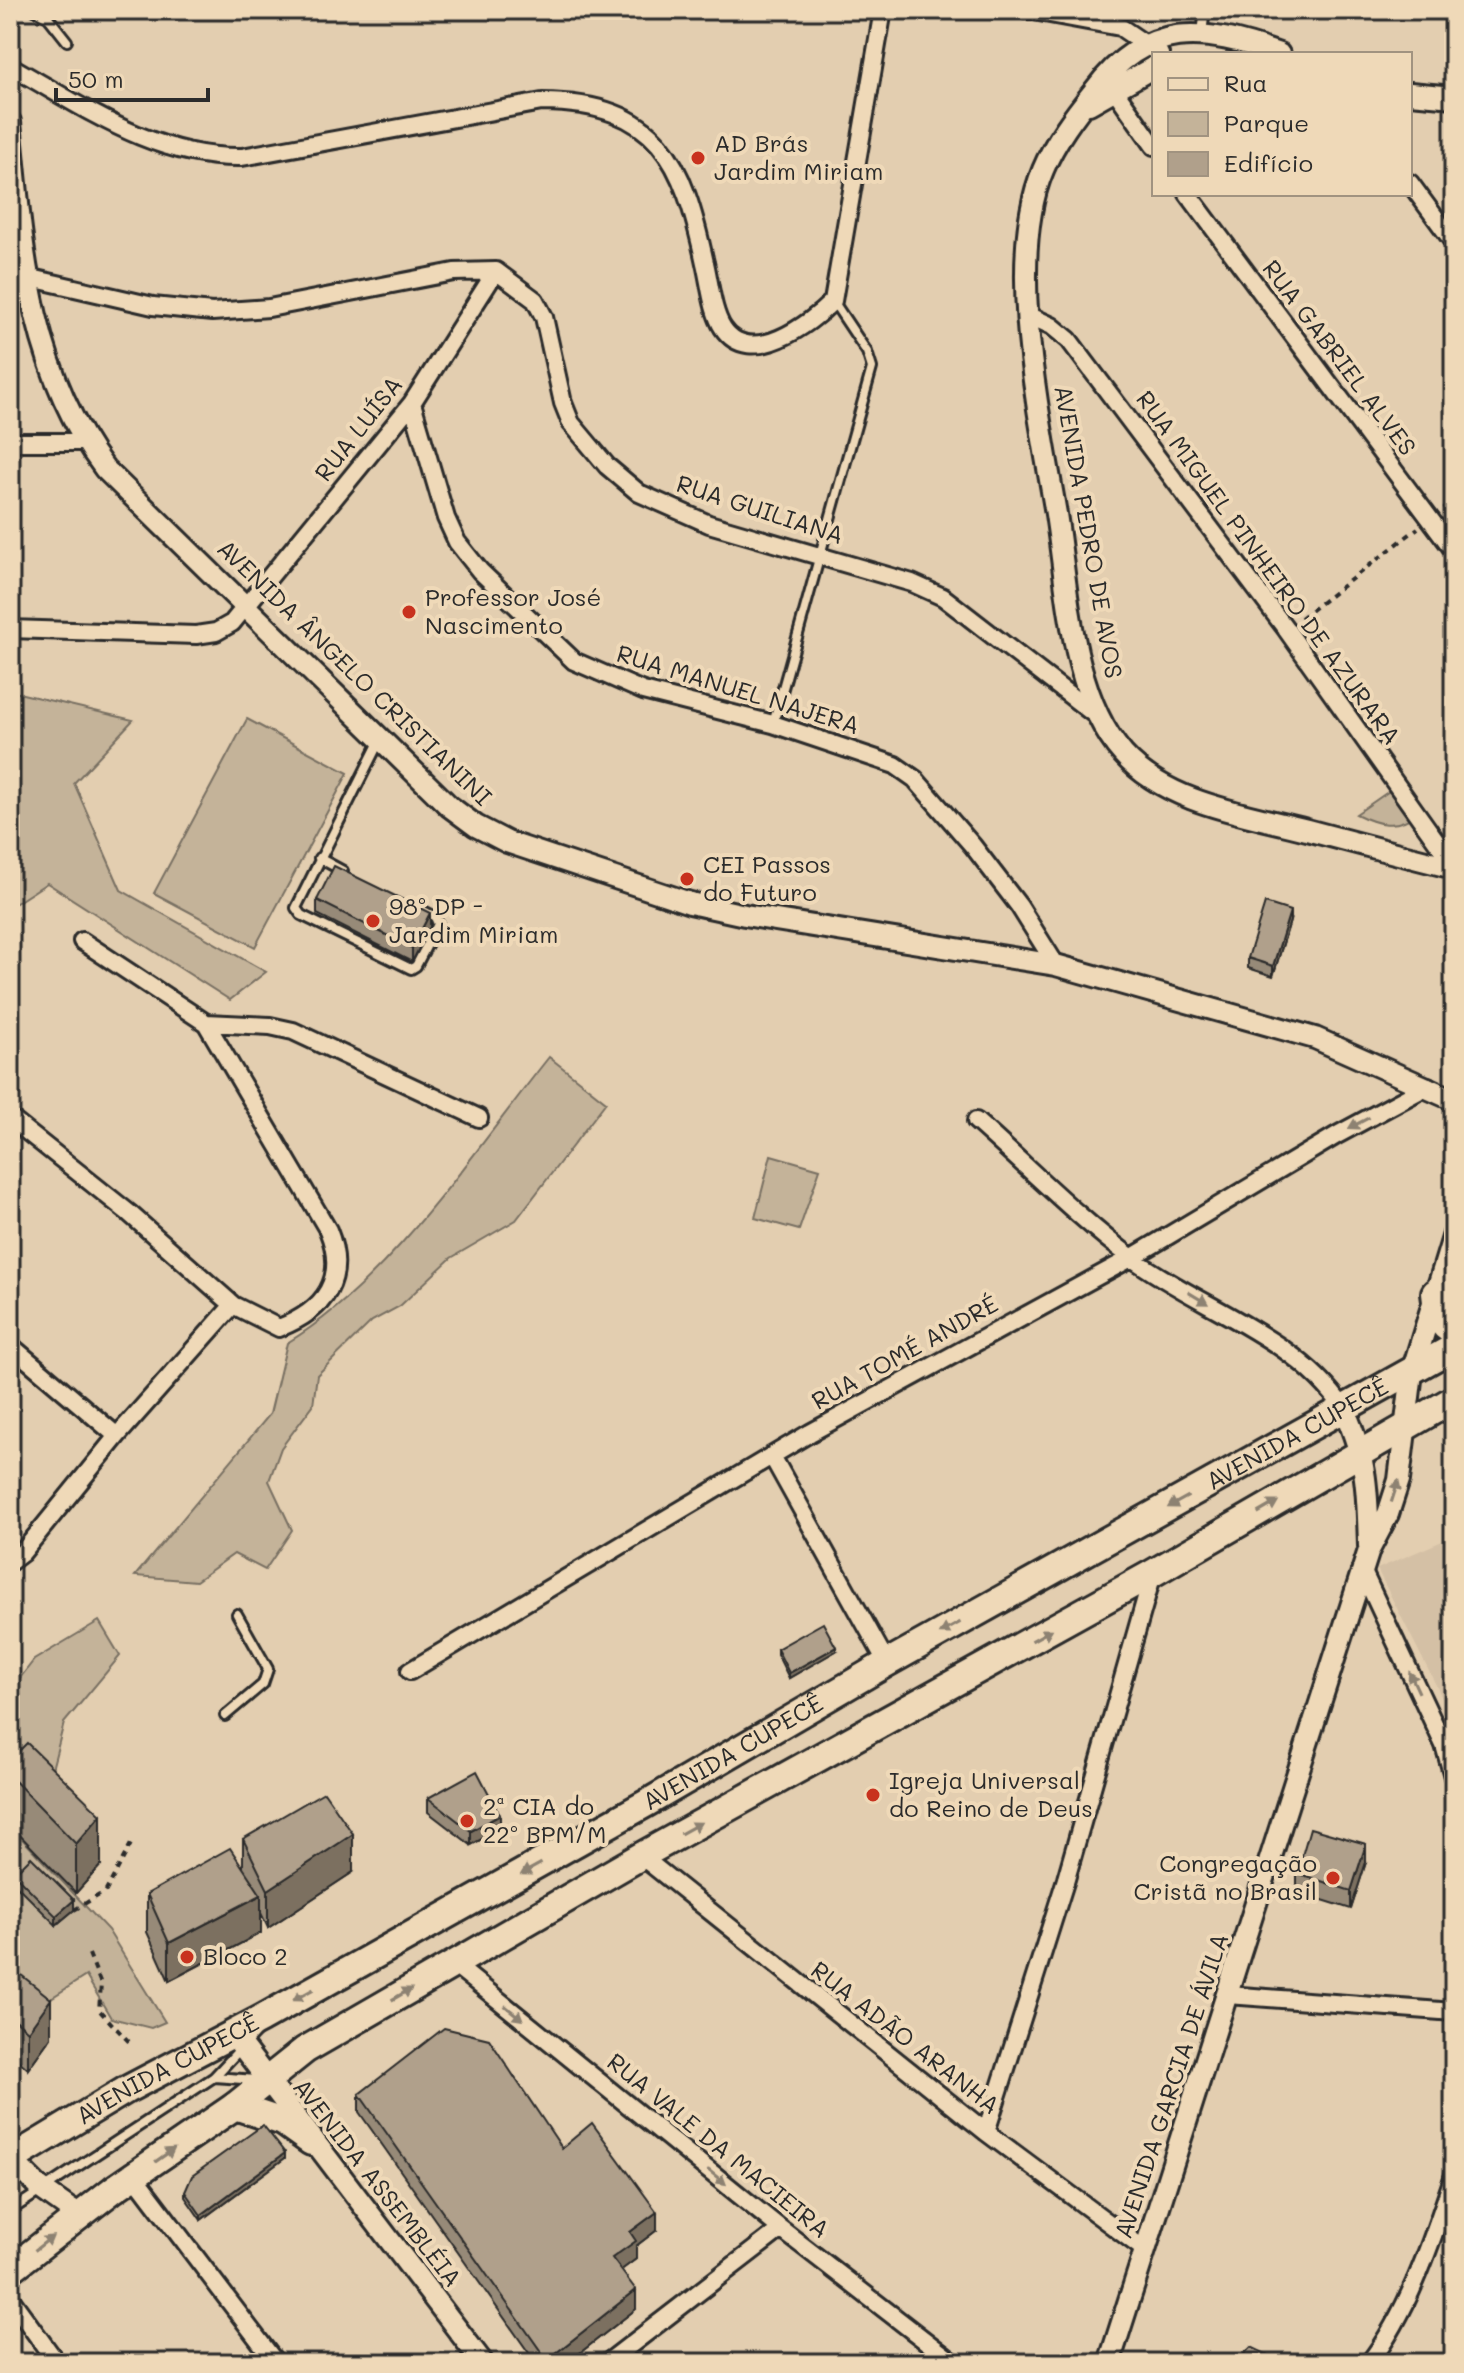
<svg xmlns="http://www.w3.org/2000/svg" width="1464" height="2373" font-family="Mali,sans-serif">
	<rect width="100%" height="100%" fill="#e3ceb0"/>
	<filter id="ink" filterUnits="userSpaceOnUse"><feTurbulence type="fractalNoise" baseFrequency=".0125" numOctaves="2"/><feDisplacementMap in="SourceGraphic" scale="16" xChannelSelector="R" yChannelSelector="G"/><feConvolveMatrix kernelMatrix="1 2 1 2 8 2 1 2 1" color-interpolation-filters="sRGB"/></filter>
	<g filter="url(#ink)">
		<path fill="#d4c0a5" d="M 1454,1536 L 1454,1729 L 1438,1689 L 1377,1569 Z"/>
		<path fill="#c4b399" stroke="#786f62" stroke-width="2" d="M 10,691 L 133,720 L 74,783 L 121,890 L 266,972 L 230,1000 L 47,883 L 10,907 Z
			M 247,719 L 348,773 L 255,947 L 154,893 Z
			M 1398,785 L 1416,814 C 1397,830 1376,824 1356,814 Z
			M 549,1057 L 606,1102 L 516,1220 L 451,1258 L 400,1306 L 372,1321 L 317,1375 L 313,1405 L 281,1448 L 269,1481 L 292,1530 L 265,1570 L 234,1554 L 196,1581 L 135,1576 L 270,1414 L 287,1343 C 390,1281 474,1151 549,1057 Z
			M 771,1155 L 820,1169 L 799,1230 L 755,1218 Z
			M 99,1621 L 120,1656 L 64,1723 L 50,1777 L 10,1809 L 10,1691 L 34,1660 Z
			M 10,1826 L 108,1930 L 165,2022 L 151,2028 L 111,2018 L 86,1976 L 32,2010 L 10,1990 Z"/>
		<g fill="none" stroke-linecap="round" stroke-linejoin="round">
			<g stroke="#2b2b2b" stroke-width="14">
				<path id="service" d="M 35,10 L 48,17 L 67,41
					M 10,11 L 17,10
					M 1202,33 L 1205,10
					M 773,724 L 872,368 L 867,352 L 833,301
					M 380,740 L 296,908 L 301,915 L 411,969 L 416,966 L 438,924 L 435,917 L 420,909
					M 319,858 L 343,871
					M 225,1716 L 263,1684 L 268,1669 L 237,1614
					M 214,2077 L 257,2080
					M 10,2211 L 214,2077 L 257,2031"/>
			</g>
			<g stroke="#2b2b2b" stroke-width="22">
				<path id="minor" d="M 1028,10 L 1120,27 L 1160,54
					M 10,66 C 84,107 155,159 242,157 L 542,102 C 659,103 683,161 705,263 C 710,283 712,311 723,328 C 750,369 810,324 833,301 L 883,10
					M 1109,82 L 1154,146
					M 1410,183 L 1454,243
					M 1188,194 L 1454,551
					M 27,277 L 153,306 L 212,312 L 269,308 L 454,272 L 496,271 L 535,300 L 544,317 L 563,403 L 571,423 L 607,466 L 639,493 L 709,524 L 912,583 L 943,597 L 1094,714
					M 1028,315 L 1052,326 L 1069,340 L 1286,629 L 1454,866
					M 412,403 L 446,518 L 457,542 L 480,571 L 574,661 L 643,691 L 773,724 L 895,765 L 915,779 L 973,846 L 1019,906 L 1056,965
					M 10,442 L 85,442
					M 10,629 L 196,635 L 216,632 L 232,623 L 412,403 L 496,271
					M 82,941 L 206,1023 L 270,1026 L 293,1031 L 479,1118
					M 10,1118 L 129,1213 L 233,1305 L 279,1328 C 325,1310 348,1279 328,1230 L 206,1023
					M 976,1121 C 1026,1165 1079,1219 1132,1258 C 1200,1308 1295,1336 1344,1409
					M 10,1345 L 117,1436
					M 772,1456 L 887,1663
					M 10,1562 L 22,1553 L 117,1436 L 233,1305
					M 1363,1572 L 1444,1745 L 1454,1780
					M 410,1671 L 810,1433 L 1131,1258 L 1337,1135 L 1428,1086
					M 641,1856 L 986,2132 L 1145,2250
					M 454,1964 L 781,2229 L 954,2363
					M 1228,1995 L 1454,2012
					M 986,2132 L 1066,1879 L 1153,1573
					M 135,2177 L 276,2363
					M 10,2298 L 57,2363
					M 607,2363 L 781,2229
					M 923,2363 L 939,2352
					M 1369,2363 C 1410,2310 1433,2237 1454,2175"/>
			</g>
			<g stroke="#2b2b2b" stroke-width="26">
				<path id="tertiary" d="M 1279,54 C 1203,27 1147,20 1094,91 C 1074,116 1055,141 1043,170 C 1005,260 1040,419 1056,514 C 1068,590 1071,695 1123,754 C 1167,804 1246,814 1307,830 C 1356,843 1405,856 1454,868
					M 1410,93 L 1454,97
					M 1089,104 L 1154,67
					M 10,122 C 22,245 28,366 105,469 L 449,806 L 476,826 L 507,842 L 690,903 L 745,915 L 1056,965 L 1315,1038 L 1454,1100
					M 1344,1409 C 1368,1466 1367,1486 1369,1546
					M 232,2033 L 483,2363
					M 10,2158 L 40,2188 L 78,2215
					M 1109,2363 L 1369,1550 L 1388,1514 L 1399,1480 L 1412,1372 L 1454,1234"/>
			</g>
			<g stroke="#2b2b2b" stroke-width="32">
				<g id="primary">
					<path d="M 1435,1293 C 1437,1309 1437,1325 1454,1332"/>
					<path d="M 235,2106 L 283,2122 L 311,2142"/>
					<path id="s1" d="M 10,2160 L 126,2090 L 261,2019 L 647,1803 L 887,1663 L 1454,1347"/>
					<path d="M 10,2270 L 114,2189 L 235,2106 L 305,2050 L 641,1856 L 1153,1573 L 1454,1399"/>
				</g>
			</g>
			<path stroke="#2b2b2b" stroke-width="4" stroke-dasharray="6 6" stroke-linecap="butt" d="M 1444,509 L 1454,502
				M 1301,618 L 1418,528
				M 74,1910 L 106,1891 L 133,1840
				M 89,1954 L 101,1984 L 99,2010 L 132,2045"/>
			<use href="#service" stroke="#efd9b8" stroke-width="8"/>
			<use href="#minor" stroke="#efd9b8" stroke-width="16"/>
			<use href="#tertiary" stroke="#efd9b8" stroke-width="20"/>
			<use href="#primary" stroke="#efd9b8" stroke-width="26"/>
		</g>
		<path fill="#978a78" stroke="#2b2b2b" stroke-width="2" d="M 317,900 L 430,927 L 412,962 L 317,914 Z
			M 1290,921 L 1273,976 L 1248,968 L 1248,958 Z
			M 777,1649 L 836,1651 L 789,1678 L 777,1654 Z
			M 10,1760 L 101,1865 L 76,1893 L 10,1825 Z
			M 428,1798 L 500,1829 L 471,1845 L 428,1812 Z
			M 243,1839 L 353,1872 L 268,1928 L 261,1913 L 261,1933 L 169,1981 L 147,1932 L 147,1894 L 243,1868 Z
			M 1366,1862 L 1351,1909 L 1297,1892 L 1297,1873 Z
			M 14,1874 L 74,1910 L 56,1925 L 14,1883 Z
			M 10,1966 L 51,2037 L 28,2069 L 10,2053 Z
			M 359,2094 L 562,2148 L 657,2230 L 636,2246 L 636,2259 L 621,2270 L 636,2309 L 567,2363 L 536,2363 L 359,2112 Z
			M 285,2158 L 201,2220 L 185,2197 L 185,2192 Z"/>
		<path fill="#7b7061" stroke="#2b2b2b" stroke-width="2" d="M 1290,911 L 1290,921 L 1273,976 L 1273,966 Z
			M 430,913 L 430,927 L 412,962 L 412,948 Z
			M 836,1647 L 836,1651 L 789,1678 L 789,1673 Z
			M 101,1815 L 101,1865 L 76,1893 L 76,1844 Z
			M 500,1815 L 500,1829 L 471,1845 L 471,1831 Z
			M 353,1834 L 353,1872 L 268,1928 L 268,1890 Z
			M 1366,1844 L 1366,1862 L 1351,1909 L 1351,1891 Z
			M 261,1895 L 261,1933 L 169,1981 L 169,1943 Z
			M 74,1900 L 74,1910 L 56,1925 L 56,1916 Z
			M 51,1999 L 51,2037 L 28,2069 L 28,2031 Z
			M 285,2153 L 285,2158 L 201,2220 L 201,2215 Z
			M 657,2212 L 657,2230 L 636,2246 L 636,2259 L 612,2277 L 612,2258 L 630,2232 Z
			M 636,2290 L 636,2309 L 567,2363 L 547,2363 L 547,2360 Z"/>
		<path fill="#b0a08b" stroke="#2b2b2b" stroke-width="2" d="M 334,866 L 430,913 L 412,948 L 317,900 Z
			M 1265,903 L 1290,911 L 1273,966 L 1248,958 Z
			M 823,1623 L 836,1647 L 789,1673 L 777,1649 Z
			M 27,1743 L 101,1815 L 76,1844 L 10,1776 L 10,1760 Z
			M 477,1771 L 500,1815 L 471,1831 L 428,1798 Z
			M 324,1792 L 353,1834 L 268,1890 L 243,1839 Z
			M 1310,1828 L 1366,1844 L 1351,1891 L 1297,1873 Z
			M 230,1848 L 261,1895 L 169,1943 L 147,1894 Z
			M 31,1857 L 74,1900 L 56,1916 L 14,1874 Z
			M 10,1966 L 51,1999 L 28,2031 L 10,2015 Z
			M 444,2028 L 489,2039 L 562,2148 L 592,2123 L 657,2212 L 630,2232 L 636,2241 L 612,2258 L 636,2290 L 547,2360 L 359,2094 Z
			M 263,2125 L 285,2153 L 201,2215 L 185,2192 L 192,2176 Z
			M 1251,2347 L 1285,2363 L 1239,2363 L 1241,2357 Z"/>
		<defs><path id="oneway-solid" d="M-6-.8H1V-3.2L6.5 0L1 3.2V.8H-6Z" transform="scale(2)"/></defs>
		<g fill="#8d8272">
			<use href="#oneway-solid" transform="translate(1359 1123) rotate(152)"/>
			<use href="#oneway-solid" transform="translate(1198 1298) rotate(31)"/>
			<use href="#oneway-solid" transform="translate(1395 1491) rotate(-72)"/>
			<use href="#oneway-solid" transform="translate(1178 1502) rotate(151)"/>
			<use href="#oneway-solid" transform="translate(1268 1507) rotate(-30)"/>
			<use href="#oneway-solid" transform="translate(950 1628) rotate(151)"/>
			<use href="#oneway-solid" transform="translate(1042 1635) rotate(-29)"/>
			<use href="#oneway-solid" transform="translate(1414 1682) rotate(-115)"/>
			<use href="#oneway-solid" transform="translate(691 1828) rotate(-29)"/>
			<use href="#oneway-solid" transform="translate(531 1869) rotate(151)"/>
			<use href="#oneway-solid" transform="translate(402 1994) rotate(-30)"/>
			<use href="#oneway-solid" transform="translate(303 1995) rotate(151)"/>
			<use href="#oneway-solid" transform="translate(514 2013) rotate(39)"/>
			<use href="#oneway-solid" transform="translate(165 2155) rotate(-35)"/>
			<use href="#oneway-solid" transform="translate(717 2177) rotate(39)"/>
			<use href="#oneway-solid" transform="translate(44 2243) rotate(-38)"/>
		</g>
	</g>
	<g fill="#c8321e" stroke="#efd9b8" stroke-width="3">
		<circle cx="698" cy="158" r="8"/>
		<circle cx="409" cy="612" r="8"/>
		<circle cx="687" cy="879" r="8"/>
		<circle cx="373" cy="921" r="8"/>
		<circle cx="873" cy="1795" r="8"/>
		<circle cx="467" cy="1821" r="8"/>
		<circle cx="1333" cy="1878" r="8"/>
		<circle cx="187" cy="1957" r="8"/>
	</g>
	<g text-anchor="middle" stroke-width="8" stroke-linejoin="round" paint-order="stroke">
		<g font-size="24" fill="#2b2b2b" stroke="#efd9b8" text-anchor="start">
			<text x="714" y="152">AD Brás<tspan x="714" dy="28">Jardim Miriam</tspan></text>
			<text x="425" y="606">Professor José<tspan x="425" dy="28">Nascimento</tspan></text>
			<text x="703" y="873">CEI Passos<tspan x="703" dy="28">do Futuro</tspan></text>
			<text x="389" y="915">98º DP -<tspan x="389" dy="28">Jardim Miriam</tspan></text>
			<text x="889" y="1789">Igreja Universal<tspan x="889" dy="28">do Reino de Deus</tspan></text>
			<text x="483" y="1815">2ª CIA do<tspan x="483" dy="28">22º BPM/M</tspan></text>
			<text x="1317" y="1872" text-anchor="end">Congregação<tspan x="1317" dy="28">Cristã no Brasil</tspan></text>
			<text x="203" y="1965">Bloco 2</text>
		</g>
		<g font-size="24" fill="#2b2b2b" stroke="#efd9b8">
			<text transform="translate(1339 358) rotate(53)" y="8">RUA GABRIEL ALVES</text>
			<text transform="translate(359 429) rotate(-52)" y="8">RUA LUÍSA</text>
			<text transform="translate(760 510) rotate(18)" y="8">RUA GUILIANA</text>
			<text transform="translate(1088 532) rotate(80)" y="8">AVENIDA PEDRO DE AVOS</text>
			<text transform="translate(1268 568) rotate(54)" y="8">RUA MIGUEL PINHEIRO DE AZURARA</text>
			<text transform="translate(354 673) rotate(44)" y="8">AVENIDA ÂNGELO CRISTIANINI</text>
			<text transform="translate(738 690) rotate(17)" y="8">RUA MANUEL NAJERA</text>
			<text transform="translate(905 1353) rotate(-29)" y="8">RUA TOMÉ ANDRÉ</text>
			<text dy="8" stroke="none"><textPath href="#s1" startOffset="1478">AVENIDA CUPECÊ</textPath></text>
			<text dy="8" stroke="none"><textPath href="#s1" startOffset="830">AVENIDA CUPECÊ</textPath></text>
			<text transform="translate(905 2038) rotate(38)" y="8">RUA ADÃO ARANHA</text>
			<text dy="8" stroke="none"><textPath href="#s1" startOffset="182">AVENIDA CUPECÊ</textPath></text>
			<text transform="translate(1172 2086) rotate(-72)" y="8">AVENIDA GARCIA DE ÁVILA</text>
			<text transform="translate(718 2146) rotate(39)" y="8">RUA VALE DA MACIEIRA</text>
			<text transform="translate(377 2183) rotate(52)" y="8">AVENIDA ASSEMBLÉIA</text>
		</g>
	</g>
	<rect width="1464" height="2373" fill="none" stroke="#efd9b8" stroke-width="40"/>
	<rect x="20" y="20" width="1424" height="2333" fill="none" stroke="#2b2b2b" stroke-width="3" filter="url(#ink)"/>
	<rect x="1152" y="52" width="260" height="144" fill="#efd9b8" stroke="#a19380" stroke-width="2"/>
	<rect x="1168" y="78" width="40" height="12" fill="#efd9b8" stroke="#a19380" stroke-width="2"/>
	<text x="1224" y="92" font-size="24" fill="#2b2b2b">Rua</text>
	<rect x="1168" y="112" width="40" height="24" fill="#c4b399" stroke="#a19380" stroke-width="2"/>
	<text x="1224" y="132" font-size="24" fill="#2b2b2b">Parque</text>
	<rect x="1168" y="152" width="40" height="24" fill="#b0a08b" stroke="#a19380" stroke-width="2"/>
	<text x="1224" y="172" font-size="24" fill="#2b2b2b">Edifício</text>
	<path d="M56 88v12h152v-12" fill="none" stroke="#2b2b2b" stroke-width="4"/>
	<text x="68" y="88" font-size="24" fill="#2b2b2b" stroke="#efd9b8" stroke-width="6" paint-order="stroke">50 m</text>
</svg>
